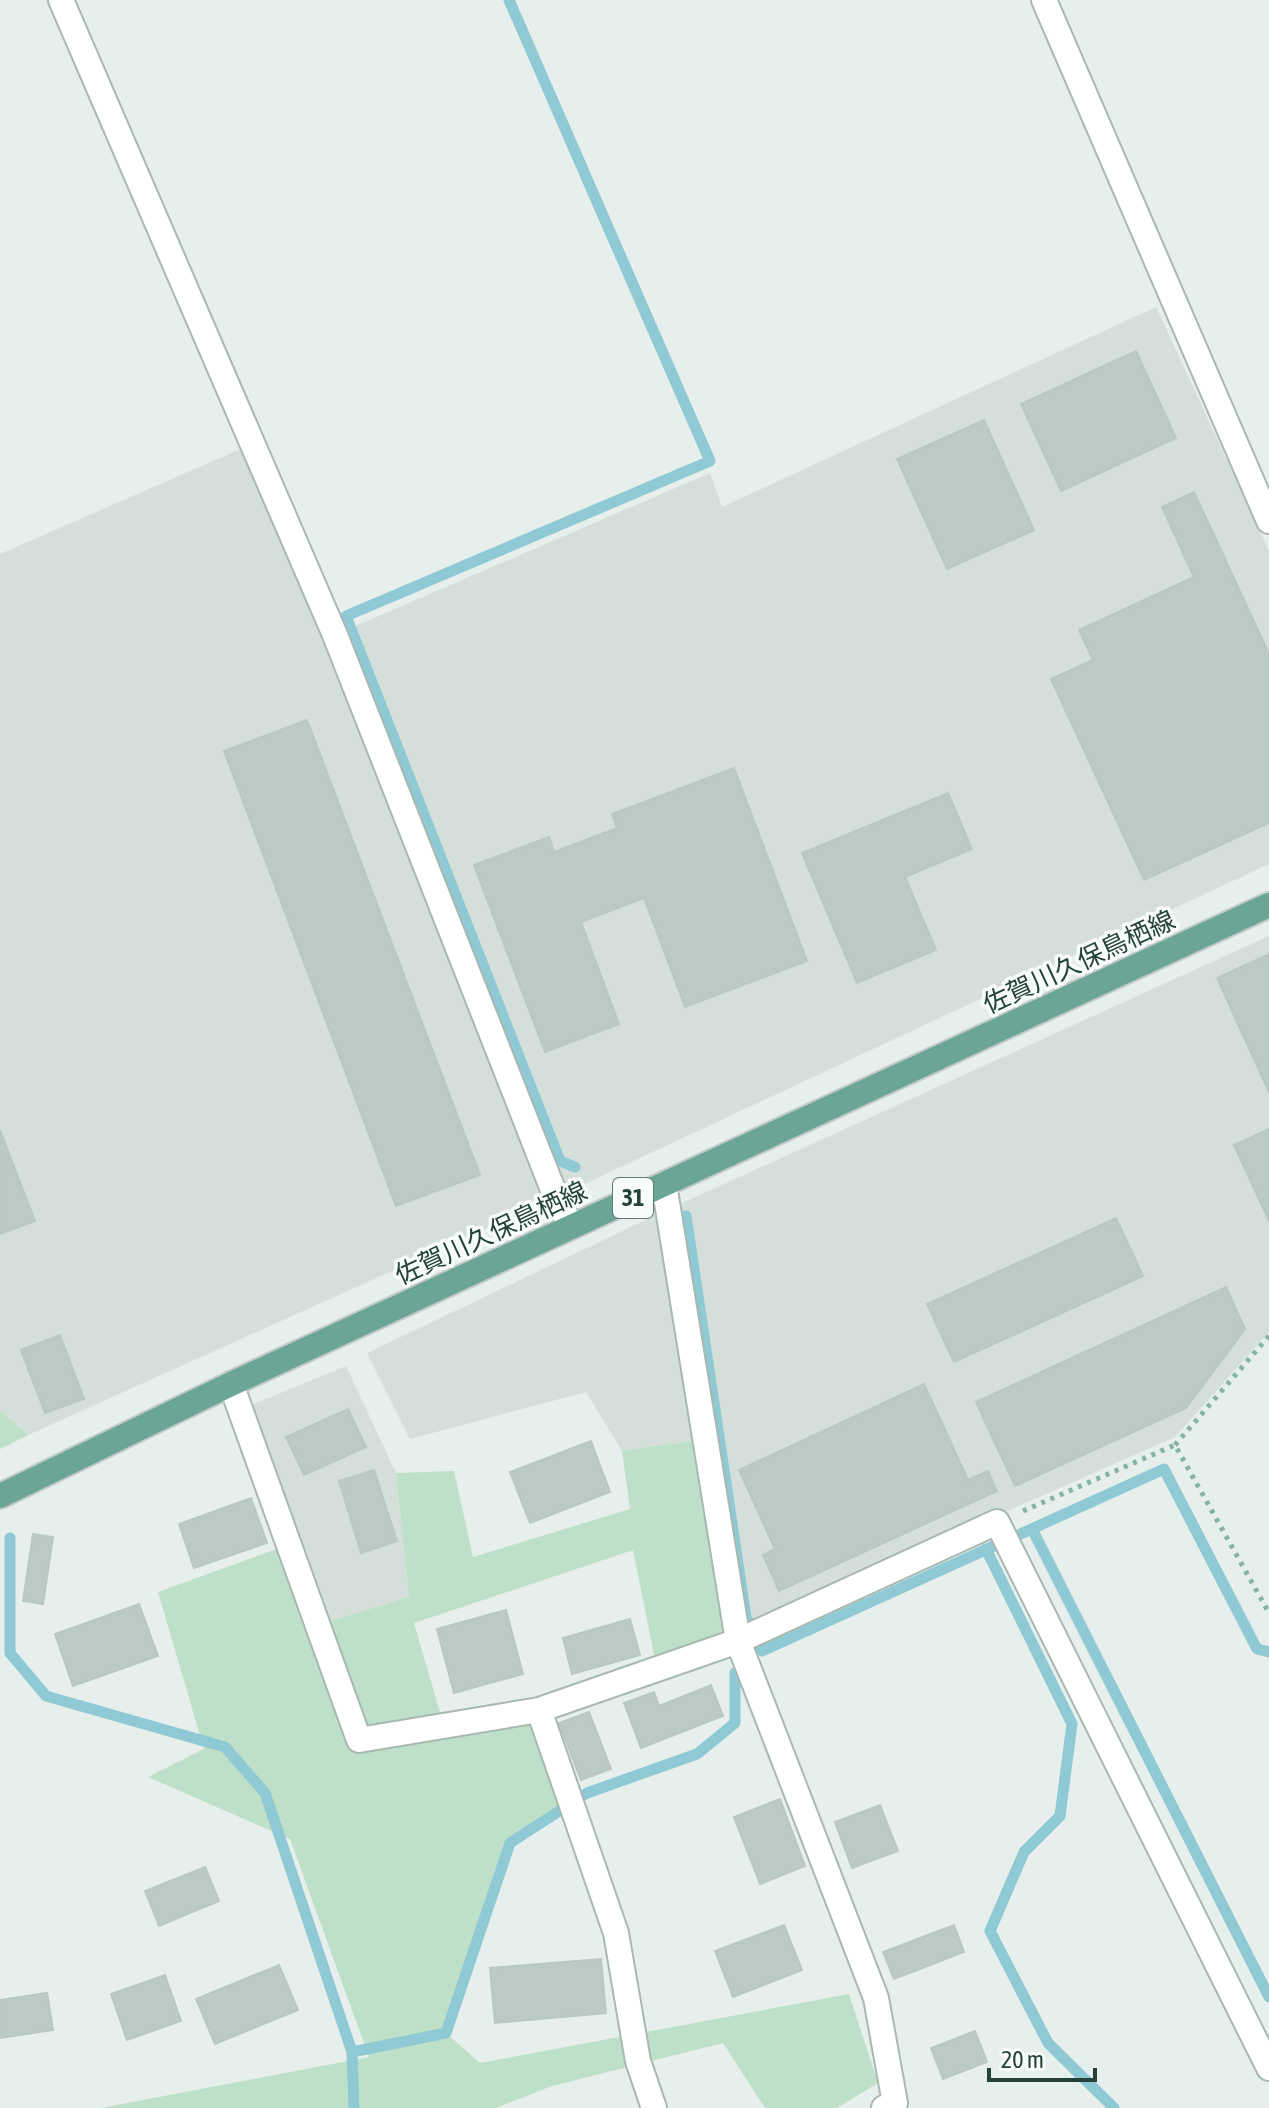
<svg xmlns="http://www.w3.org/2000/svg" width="1269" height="2108" font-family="'Asap Condensed','Noto Sans JP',sans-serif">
	<rect width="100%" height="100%" fill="#e6efeb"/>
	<path fill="#d4dfda" d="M 1156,307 L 1269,551 L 1269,864 L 565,1193 L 28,1435 L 0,1410 L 0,554 L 259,441 L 344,631 L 710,473 L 722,507 Z
		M 1269,936 L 1269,1332 L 1175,1437 L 729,1634 L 697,1440 L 622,1451 L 586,1392 L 410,1439 L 367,1353 L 656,1215 Z
		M 346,1366 L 396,1473 L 409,1597 L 313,1628 L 232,1413 Z"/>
	<path fill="#bfe0c8" d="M 0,1410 L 28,1435 L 0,1449 Z
		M 697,1440 L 729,1634 L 655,1659 L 633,1550 L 414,1623 L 444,1726 L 539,1710 L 570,1798 L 510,1843 L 446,2033 L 480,2063 L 849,1994 L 878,2083 L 837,2108 L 765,2108 L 723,2043 L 552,2086 L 496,2108 L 101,2108 L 369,2057 L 290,1839 L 148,1777 L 204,1749 L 158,1592 L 282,1547 L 313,1627 L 409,1597 L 396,1473 L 454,1471 L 473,1557 L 630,1509 L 622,1451 Z"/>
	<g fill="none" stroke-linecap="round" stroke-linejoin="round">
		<path stroke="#8ec9d4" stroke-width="11" d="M 509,0 L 710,461 L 346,616 L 560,1161 L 575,1167
			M 686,1216 L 746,1617 L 762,1651 L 1164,1469 L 1257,1649 L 1269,1652
			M 1032,1529 L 1269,1997
			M 10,1538 L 10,1653 L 46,1696 L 225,1747 L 265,1793 L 352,2052 L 354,2108
			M 986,1549 L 1072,1724 L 1060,1816 L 1024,1852 L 990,1931 L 1048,2043 L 1114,2108
			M 352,2052 L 446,2033 L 510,1843 L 587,1793 L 697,1754 L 735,1723 L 735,1673"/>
	</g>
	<path fill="#bbcac4" stroke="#b8c9c2" stroke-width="2" d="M 1136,351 L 1176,438 L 1061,491 L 1021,404 Z
		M 984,420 L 1034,530 L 947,569 L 897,459 Z
		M 1194,492 L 1269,654 L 1269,823 L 1144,880 L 1051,679 L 1093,660 L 1079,630 L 1194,577 L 1162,507 Z
		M 307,720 L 480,1175 L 396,1206 L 224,751 Z
		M 734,768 L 807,961 L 685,1007 L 644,898 L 581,922 L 619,1024 L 545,1052 L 474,865 L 549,837 L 554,852 L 617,828 L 612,814 Z
		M 948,793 L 972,849 L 905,877 L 936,950 L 857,983 L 802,853 Z
		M 1269,954 L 1269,1092 L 1217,978 Z
		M 1269,1129 L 1269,1221 L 1234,1145 Z
		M 0,1130 L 35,1221 L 0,1234 Z
		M 1116,1218 L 1143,1276 L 954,1362 L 927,1304 Z
		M 1226,1287 L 1245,1329 L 1186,1408 L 1015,1486 L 976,1402 Z
		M 60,1335 L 84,1399 L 45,1413 L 21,1350 Z
		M 924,1384 L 968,1480 L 988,1471 L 997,1491 L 779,1591 L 763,1555 L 775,1549 L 739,1470 Z
		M 348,1409 L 366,1447 L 304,1475 L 286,1437 Z
		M 591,1441 L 610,1492 L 530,1523 L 510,1472 Z
		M 374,1470 L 397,1541 L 361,1553 L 339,1481 Z
		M 251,1498 L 267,1543 L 194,1568 L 179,1524 Z
		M 33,1534 L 53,1537 L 43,1604 L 23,1601 Z
		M 139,1604 L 158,1656 L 73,1686 L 55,1634 Z
		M 506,1610 L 523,1674 L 454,1693 L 437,1629 Z
		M 630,1619 L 640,1655 L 572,1674 L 563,1638 Z
		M 711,1685 L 723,1716 L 641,1748 L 624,1703 L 654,1692 L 659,1706 Z
		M 589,1712 L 611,1769 L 581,1780 L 559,1723 Z
		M 780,1799 L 805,1866 L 760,1884 L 734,1817 Z
		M 880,1805 L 898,1851 L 852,1868 L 835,1822 Z
		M 205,1867 L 219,1901 L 159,1926 L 145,1891 Z
		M 784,1925 L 802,1970 L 733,1997 L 715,1951 Z
		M 954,1925 L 964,1952 L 894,1979 L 883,1952 Z
		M 601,1959 L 606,2013 L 495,2023 L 490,1968 Z
		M 279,1965 L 298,2010 L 215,2044 L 196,1999 Z
		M 165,1975 L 181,2021 L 127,2040 L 111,1994 Z
		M 47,1993 L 53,2030 L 0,2038 L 0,2000 Z
		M 975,2031 L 987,2062 L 943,2079 L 931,2048 Z"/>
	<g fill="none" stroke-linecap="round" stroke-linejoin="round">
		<g stroke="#a8b8b2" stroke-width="28">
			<path id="street" d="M 61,0 L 335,635 L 559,1205 L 572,1226
				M 1044,0 L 1269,521
				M 664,1184 L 738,1641 L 876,1998 L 895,2103 L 884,2108
				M 231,1384 L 359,1740 L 539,1710 L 616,1933 L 638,2061 L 654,2108
				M 539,1710 L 738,1641 L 997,1522 L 1269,2068"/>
		</g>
		<g stroke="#c2cac8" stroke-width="28">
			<path id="primary" d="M 0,1496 L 231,1384 L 1269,905"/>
		</g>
		<path stroke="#86b3a5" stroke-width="5" stroke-dasharray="4 6" stroke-linecap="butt" d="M 1175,1445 L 1269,1336
			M 1023,1511 L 1175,1445 L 1269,1613"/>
		<use href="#street" stroke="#fff" stroke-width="24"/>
		<use href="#primary" stroke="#6aa596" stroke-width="24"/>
	</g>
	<g text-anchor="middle" stroke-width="7" stroke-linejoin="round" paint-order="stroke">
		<rect fill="#f7fbf9" stroke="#637a73" stroke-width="2" x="613" y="1178" width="40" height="40" rx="6"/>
		<g font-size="24" font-weight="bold" fill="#24423a">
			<text x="633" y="1206">31</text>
		</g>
		<g font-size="26" fill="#24423a" stroke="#f7fbf9">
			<text transform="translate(1079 962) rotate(-25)" y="9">佐賀川久保鳥栖線</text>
			<text transform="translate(491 1233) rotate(-25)" y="9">佐賀川久保鳥栖線</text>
		</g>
	</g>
	<path d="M989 2068v12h106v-12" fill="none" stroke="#24423a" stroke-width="4"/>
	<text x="1001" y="2068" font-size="24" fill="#24423a" stroke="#f7fbf9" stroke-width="6" paint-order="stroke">20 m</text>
</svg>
